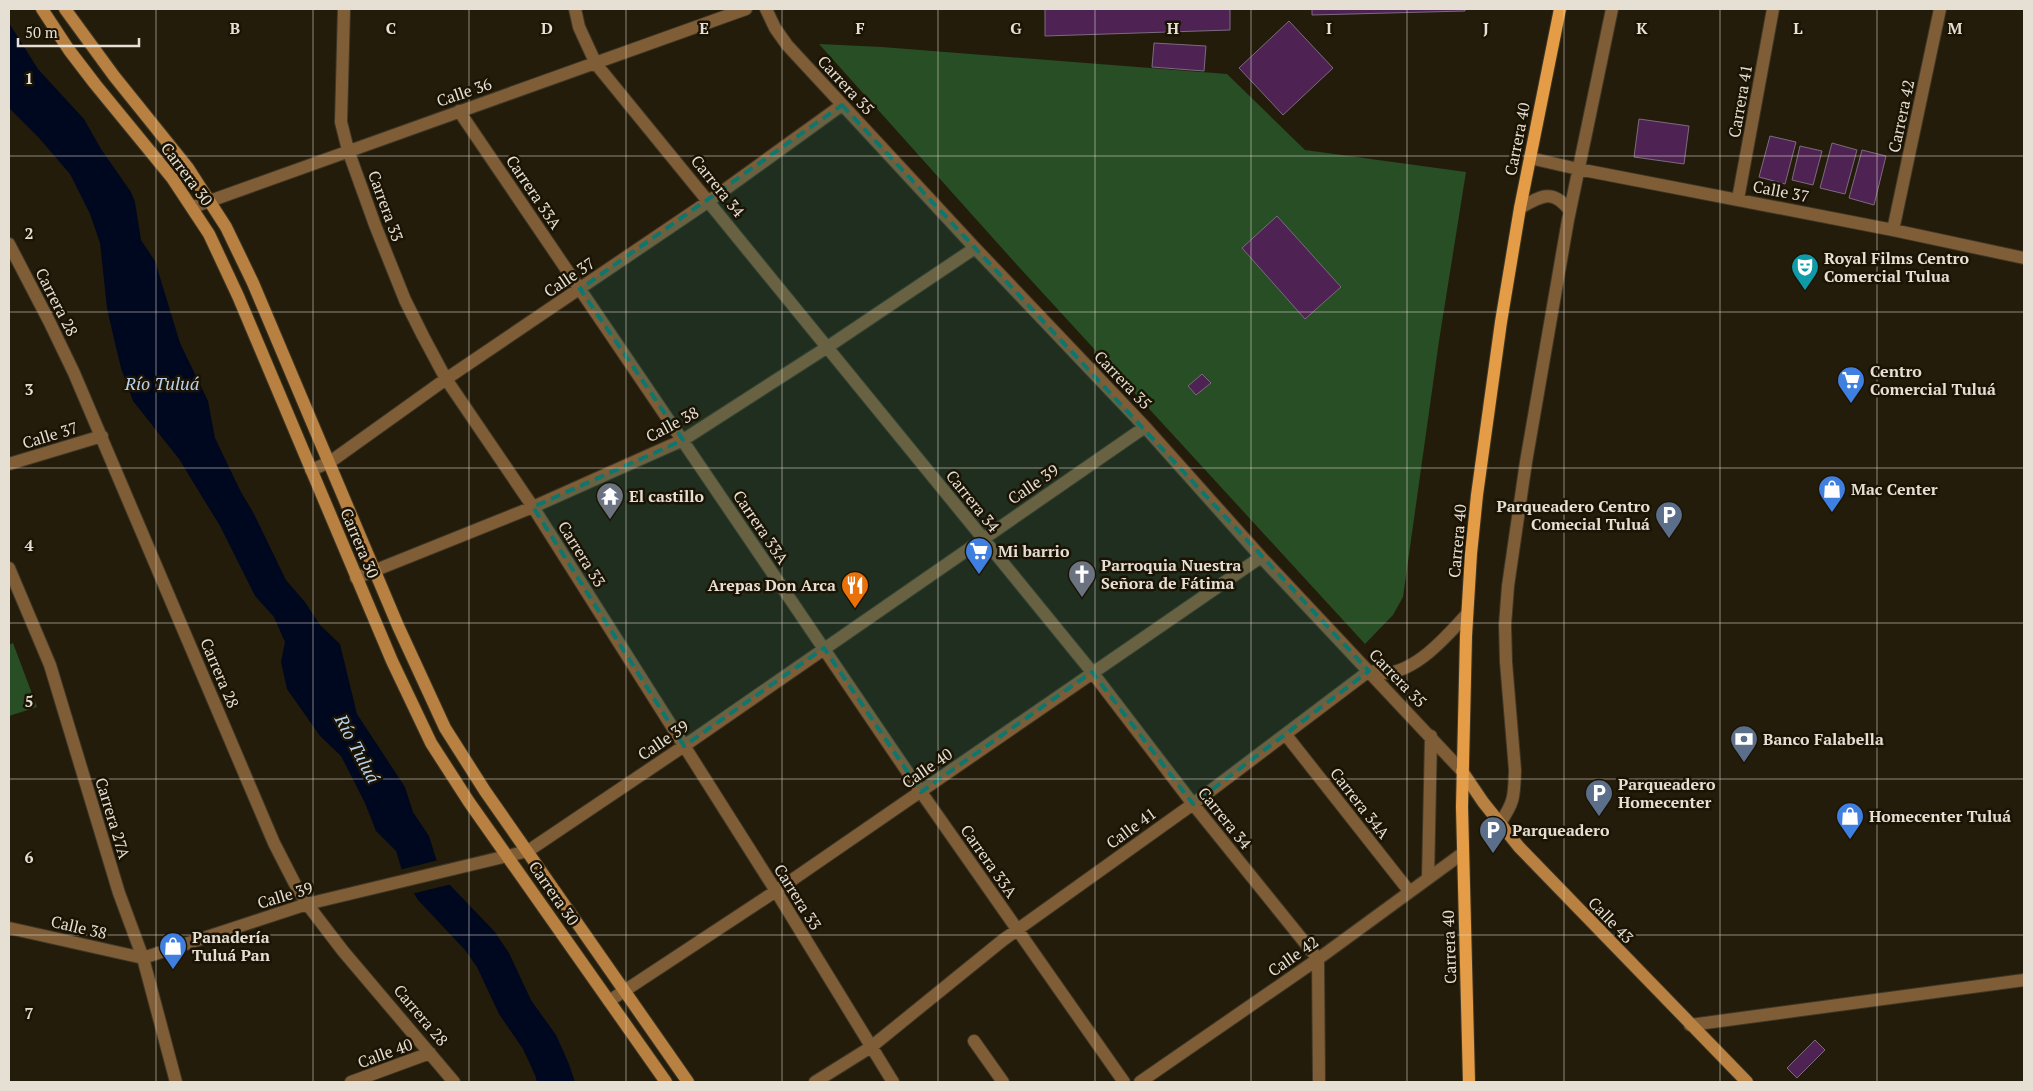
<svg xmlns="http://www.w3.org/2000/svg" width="2033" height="1091" font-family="'PT Serif',serif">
	<rect width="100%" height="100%" fill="#241c0a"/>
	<path fill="#274e25" d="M 819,44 L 882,47 L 1227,74 L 1305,150 L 1466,172 L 1439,341 L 1403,597 L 1393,615 L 1365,644 L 1018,266 Z
		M 13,643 L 37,707 L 9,716 L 9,645 Z"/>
	<path fill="#00081f" d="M 9,23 L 38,69 L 84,119 L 101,149 L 131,192 L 135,202 L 141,240 L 155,261 L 180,343 L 208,401 L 215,438 L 241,492 L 253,512 L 286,580 L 305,602 L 320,625 L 340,644 L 357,714 L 405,787 L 413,812 L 429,836 L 438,865 L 449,884 L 495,932 L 509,953 L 531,1000 L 556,1035 L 569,1064 L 575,1082 L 537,1082 L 535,1075 L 523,1049 L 499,1014 L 477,967 L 465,950 L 418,900 L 404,877 L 396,851 L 376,831 L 365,803 L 341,756 L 320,736 L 287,689 L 281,662 L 285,642 L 274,617 L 255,596 L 220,526 L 179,459 L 133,401 L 121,368 L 114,339 L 107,308 L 100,243 L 90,214 L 70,174 L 39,138 L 9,108 Z"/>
	<path fill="#241c0a" d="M 439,860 L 452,884 L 411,894 L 399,870 Z"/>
	<path fill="#4e2353" stroke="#7b6b7d" d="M 1045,9 L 1230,9 L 1230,30 L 1045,36 Z
		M 1312,9 L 1465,9 L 1465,11 L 1312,15 Z
		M 1289,21 L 1333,68 L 1283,115 L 1239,68 Z
		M 1154,43 L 1206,46 L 1204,71 L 1152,67 Z
		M 1639,119 L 1689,126 L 1684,164 L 1634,157 Z
		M 1770,136 L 1796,142 L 1785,184 L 1759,177 Z
		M 1832,143 L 1857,150 L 1845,194 L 1820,188 Z
		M 1800,146 L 1822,151 L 1813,185 L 1792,180 Z
		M 1862,150 L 1886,156 L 1874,205 L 1849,198 Z
		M 1277,216 L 1341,287 L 1305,319 L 1242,248 Z
		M 1202,374 L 1211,383 L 1196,395 L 1188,386 Z
		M 1815,1040 L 1825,1050 L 1797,1078 L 1787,1068 Z"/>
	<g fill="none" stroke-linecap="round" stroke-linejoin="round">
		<g stroke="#3f3726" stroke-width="14">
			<path id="street" d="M 344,9 L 341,122 L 348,150 L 375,225 L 405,300 L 423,336 L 446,379 L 533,507 L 776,891 L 893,1082
				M 575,9 L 579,27 L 596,64 L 1092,672 L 1193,804 L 1318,959 L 1319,1082
				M 766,9 L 775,28 L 787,45 L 975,248 L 1145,427 L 1261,557 L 1462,771
				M 459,111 L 921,792 L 1124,1082
				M 1530,158 L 1578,169 L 1893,230 L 2024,258
				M 1738,199 L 1773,9
				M 193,207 L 746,9
				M 1520,208 C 1541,196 1553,188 1570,211
				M 1893,230 L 1940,9
				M 9,244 L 49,321 L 74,373 L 274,843 L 295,884 L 307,904 L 343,951 L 454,1082
				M 9,464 L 102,436
				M 311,470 L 330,462 L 446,379 L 709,201 L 842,105
				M 9,568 L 50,665 L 119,893 L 143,958 L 176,1082
				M 356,578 L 533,507 L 683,440 L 826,348 L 975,248
				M 1286,735 L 1409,891
				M 1500,823 C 1515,801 1514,796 1515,770 L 1506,662 L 1505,625 L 1508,586 L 1526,462 L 1568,220 L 1612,9
				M 1428,878 L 1431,736
				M 9,928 L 143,958 L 307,904 L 528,851 L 684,746 L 1145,427
				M 609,1001 L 776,891 L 1261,557
				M 1690,1025 L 2024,980
				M 974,1041 L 1003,1082
				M 351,1082 L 430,1053
				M 815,1082 L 871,1047 L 1003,940 L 1193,804 L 1369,671 C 1374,672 1380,673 1385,673 C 1416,672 1448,635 1467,614
				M 1140,1082 L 1318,959 L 1463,853"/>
		</g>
		<g stroke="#3f3726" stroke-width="14">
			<path id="secondary" d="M 42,9 L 69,50 L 95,84 L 172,178 L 209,234 L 238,296 L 392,661 L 431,743 L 469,802 L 666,1082
				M 65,9 L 114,76 L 188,168 L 226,227 L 253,283 L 398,626 L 445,728 L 485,791 L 688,1082
				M 1462,771 L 1483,802 L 1519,847 L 1747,1082"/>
		</g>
		<g stroke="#3f3726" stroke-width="14">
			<path id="primary" d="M 1469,1082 L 1462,807 L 1466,636 L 1471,554 L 1477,495 L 1501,322 L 1520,208 L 1560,9"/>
		</g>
		<use href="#street" stroke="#7f5d37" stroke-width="12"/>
		<use href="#secondary" stroke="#b88141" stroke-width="12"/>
		<use href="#primary" stroke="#e49d46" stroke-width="12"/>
	</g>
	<path fill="#0f766e" fill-opacity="0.2" stroke="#0f766e" stroke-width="4" stroke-dasharray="10 6" stroke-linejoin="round" d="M 842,105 L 1369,671 L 1193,804 L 1092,672 L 921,792 L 824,648 L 684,746 L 533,507 L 683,440 L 580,289 Z"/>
	<path fill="none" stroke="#e5dfd4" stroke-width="1" stroke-opacity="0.55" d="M 156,9 L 156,1082M 313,9 L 313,1082M 469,9 L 469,1082M 626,9 L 626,1082M 782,9 L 782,1082M 938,9 L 938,1082M 1095,9 L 1095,1082M 1251,9 L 1251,1082M 1407,9 L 1407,1082M 1564,9 L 1564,1082M 1720,9 L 1720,1082M 1877,9 L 1877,1082M 9,156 L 2024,156M 9,312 L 2024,312M 9,468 L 2024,468M 9,623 L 2024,623M 9,779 L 2024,779M 9,935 L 2024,935"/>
	<defs>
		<g id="theatre-pin" transform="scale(1.4375)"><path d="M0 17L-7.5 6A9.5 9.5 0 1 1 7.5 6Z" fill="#0f9aa8" stroke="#1b1303"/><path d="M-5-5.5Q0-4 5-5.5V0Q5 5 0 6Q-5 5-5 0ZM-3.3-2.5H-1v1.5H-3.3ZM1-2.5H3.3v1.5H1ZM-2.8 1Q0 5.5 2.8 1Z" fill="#fff"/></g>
		<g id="supermarket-pin" transform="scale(1.4375)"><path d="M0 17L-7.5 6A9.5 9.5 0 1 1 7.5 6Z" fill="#3f7fe0" stroke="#1b1303"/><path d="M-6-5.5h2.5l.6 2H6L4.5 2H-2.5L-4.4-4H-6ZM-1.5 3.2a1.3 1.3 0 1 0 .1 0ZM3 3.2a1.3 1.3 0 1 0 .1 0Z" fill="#fff"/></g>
		<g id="shop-pin" transform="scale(1.4375)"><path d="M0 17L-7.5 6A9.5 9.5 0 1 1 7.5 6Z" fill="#3f7fe0" stroke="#1b1303"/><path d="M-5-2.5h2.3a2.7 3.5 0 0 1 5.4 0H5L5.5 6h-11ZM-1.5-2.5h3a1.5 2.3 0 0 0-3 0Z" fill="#fff"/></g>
		<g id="temple-pin" transform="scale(1.4375)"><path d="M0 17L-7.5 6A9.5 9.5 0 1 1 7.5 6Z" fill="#6b7280" stroke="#1b1303"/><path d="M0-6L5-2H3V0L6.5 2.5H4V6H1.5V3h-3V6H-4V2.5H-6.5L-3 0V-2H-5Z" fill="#fff"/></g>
		<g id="parking-pin" transform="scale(1.4375)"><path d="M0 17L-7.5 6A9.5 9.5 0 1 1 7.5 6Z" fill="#5c6f8a" stroke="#1b1303"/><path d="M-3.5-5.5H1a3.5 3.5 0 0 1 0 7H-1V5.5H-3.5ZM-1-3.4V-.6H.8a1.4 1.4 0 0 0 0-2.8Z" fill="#fff"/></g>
		<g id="church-pin" transform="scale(1.4375)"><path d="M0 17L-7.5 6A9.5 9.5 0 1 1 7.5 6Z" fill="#6b7280" stroke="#1b1303"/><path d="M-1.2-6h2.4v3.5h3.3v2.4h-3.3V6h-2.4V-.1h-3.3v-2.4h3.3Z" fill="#fff"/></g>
		<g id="restaurant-pin" transform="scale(1.4375)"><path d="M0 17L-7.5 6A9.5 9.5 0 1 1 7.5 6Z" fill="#e8710a" stroke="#1b1303"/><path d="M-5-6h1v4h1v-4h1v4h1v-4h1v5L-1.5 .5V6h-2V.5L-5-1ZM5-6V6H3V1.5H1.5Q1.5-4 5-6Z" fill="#fff"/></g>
		<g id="bank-pin" transform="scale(1.4375)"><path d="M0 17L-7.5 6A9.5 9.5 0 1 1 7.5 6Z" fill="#5c6f8a" stroke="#1b1303"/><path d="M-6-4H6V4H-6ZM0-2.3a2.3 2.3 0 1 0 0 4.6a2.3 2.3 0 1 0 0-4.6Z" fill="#fff"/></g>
	</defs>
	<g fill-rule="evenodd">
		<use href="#theatre-pin" x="1805" y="267"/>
		<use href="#supermarket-pin" x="1851" y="380"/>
		<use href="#shop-pin" x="1832" y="489"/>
		<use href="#temple-pin" x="610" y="496"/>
		<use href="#parking-pin" x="1669" y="515"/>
		<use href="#supermarket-pin" x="979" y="551"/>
		<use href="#church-pin" x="1082" y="574"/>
		<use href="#restaurant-pin" x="855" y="585"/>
		<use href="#bank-pin" x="1744" y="739"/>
		<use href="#parking-pin" x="1599" y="793"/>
		<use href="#shop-pin" x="1850" y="816"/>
		<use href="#parking-pin" x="1493" y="830"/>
		<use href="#shop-pin" x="173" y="946"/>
	</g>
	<g text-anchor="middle" stroke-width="5" stroke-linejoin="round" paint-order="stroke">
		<g font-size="16" fill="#e5dfd4" stroke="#1b1303">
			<text transform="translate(846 85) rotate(47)" y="6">Carrera 35</text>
			<text transform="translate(464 92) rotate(-19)" y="6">Calle 36</text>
			<text transform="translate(1740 101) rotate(-80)" y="6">Carrera 41</text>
			<text transform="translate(1901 116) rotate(-78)" y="6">Carrera 42</text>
			<text transform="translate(1517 139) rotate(-79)" y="6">Carrera 40</text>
			<text transform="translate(187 174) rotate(53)" y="6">Carrera 30</text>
			<text transform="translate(718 186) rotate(51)" y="6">Carrera 34</text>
			<text transform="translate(1781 191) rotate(11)" y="6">Calle 37</text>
			<text transform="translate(534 192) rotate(56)" y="6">Carrera 33A</text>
			<text transform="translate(386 206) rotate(70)" y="6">Carrera 33</text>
			<text transform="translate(569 277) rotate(-34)" y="6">Calle 37</text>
			<text transform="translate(57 302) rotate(63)" y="6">Carrera 28</text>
			<text transform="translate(1123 380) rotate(46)" y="6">Carrera 35</text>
			<text transform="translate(672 424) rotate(-28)" y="6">Calle 38</text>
			<text transform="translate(50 435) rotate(-17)" y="6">Calle 37</text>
			<text transform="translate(1033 484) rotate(-34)" y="6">Calle 39</text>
			<text transform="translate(973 501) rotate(51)" y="6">Carrera 34</text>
			<text transform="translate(761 527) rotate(56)" y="6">Carrera 33A</text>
			<text transform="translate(1457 541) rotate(-85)" y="6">Carrera 40</text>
			<text transform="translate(360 543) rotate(67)" y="6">Carrera 30</text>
			<text transform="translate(582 554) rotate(58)" y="6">Carrera 33</text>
			<text transform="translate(220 673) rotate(67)" y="6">Carrera 28</text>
			<text transform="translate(1398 678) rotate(46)" y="6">Carrera 35</text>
			<text transform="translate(663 740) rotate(-34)" y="6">Calle 39</text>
			<text transform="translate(927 768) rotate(-35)" y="6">Calle 40</text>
			<text transform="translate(1360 803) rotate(52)" y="6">Carrera 34A</text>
			<text transform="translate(113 818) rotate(73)" y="6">Carrera 27A</text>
			<text transform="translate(1225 818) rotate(51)" y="6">Carrera 34</text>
			<text transform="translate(1131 828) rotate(-36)" y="6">Calle 41</text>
			<text transform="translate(989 861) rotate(55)" y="6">Carrera 33A</text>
			<text transform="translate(554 893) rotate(55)" y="6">Carrera 30</text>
			<text transform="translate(285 895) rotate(-17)" y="6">Calle 39</text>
			<text transform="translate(798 897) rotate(58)" y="6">Carrera 33</text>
			<text transform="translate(1611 920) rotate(46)" y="6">Calle 43</text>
			<text transform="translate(79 927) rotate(13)" y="6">Calle 38</text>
			<text transform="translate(1449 947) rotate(-92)" y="6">Carrera 40</text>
			<text transform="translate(1293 956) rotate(-35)" y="6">Calle 42</text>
			<text transform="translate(421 1015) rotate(50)" y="6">Carrera 28</text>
			<text transform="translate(385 1053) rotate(-20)" y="6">Calle 40</text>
		</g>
		<g font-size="16" font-weight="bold" fill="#e5dfd4" stroke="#1b1303" text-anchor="start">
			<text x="1824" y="264">Royal Films Centro<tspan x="1824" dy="18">Comercial Tulua</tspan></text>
			<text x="1870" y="377">Centro<tspan x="1870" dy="18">Comercial Tuluá</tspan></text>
			<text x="1851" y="495">Mac Center</text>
			<text x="629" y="502">El castillo</text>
			<text x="1650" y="512" text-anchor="end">Parqueadero Centro<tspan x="1650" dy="18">Comecial Tuluá</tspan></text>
			<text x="998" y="557">Mi barrio</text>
			<text x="1101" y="571">Parroquia Nuestra<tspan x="1101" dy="18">Señora de Fátima</tspan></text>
			<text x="836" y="591" text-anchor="end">Arepas Don Arca</text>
			<text x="1763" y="745">Banco Falabella</text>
			<text x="1618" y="790">Parqueadero<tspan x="1618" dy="18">Homecenter</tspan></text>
			<text x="1869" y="822">Homecenter Tuluá</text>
			<text x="1512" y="836">Parqueadero</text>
			<text x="192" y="943">Panadería<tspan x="192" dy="18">Tuluá Pan</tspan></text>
		</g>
		<g font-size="18" font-style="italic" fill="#b8d3f0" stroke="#1b1303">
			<text x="162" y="390">Río Tuluá</text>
			<text transform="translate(357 749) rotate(62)" y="6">Río Tuluá</text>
		</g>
	</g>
	<g font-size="16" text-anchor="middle" font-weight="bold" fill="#e5dfd4" stroke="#1b1303" stroke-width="5" stroke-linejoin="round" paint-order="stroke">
		<text x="235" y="34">B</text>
		<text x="391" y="34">C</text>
		<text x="547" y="34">D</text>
		<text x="704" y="34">E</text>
		<text x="860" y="34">F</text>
		<text x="1016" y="34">G</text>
		<text x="1173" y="34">H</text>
		<text x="1329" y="34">I</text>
		<text x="1486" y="34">J</text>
		<text x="1642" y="34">K</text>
		<text x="1798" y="34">L</text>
		<text x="1955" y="34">M</text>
		<text x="29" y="84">1</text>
		<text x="29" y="239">2</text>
		<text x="29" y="395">3</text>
		<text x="29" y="551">4</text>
		<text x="29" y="707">5</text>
		<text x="29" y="863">6</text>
		<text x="29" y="1019">7</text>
	</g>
	<rect width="2033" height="1091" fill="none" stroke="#e5dfd4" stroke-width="20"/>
	<path d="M18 38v8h121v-8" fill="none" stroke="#e5dfd4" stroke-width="2.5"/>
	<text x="25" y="38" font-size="15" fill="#e5dfd4" stroke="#1b1303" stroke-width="4" paint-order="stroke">50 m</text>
</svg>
